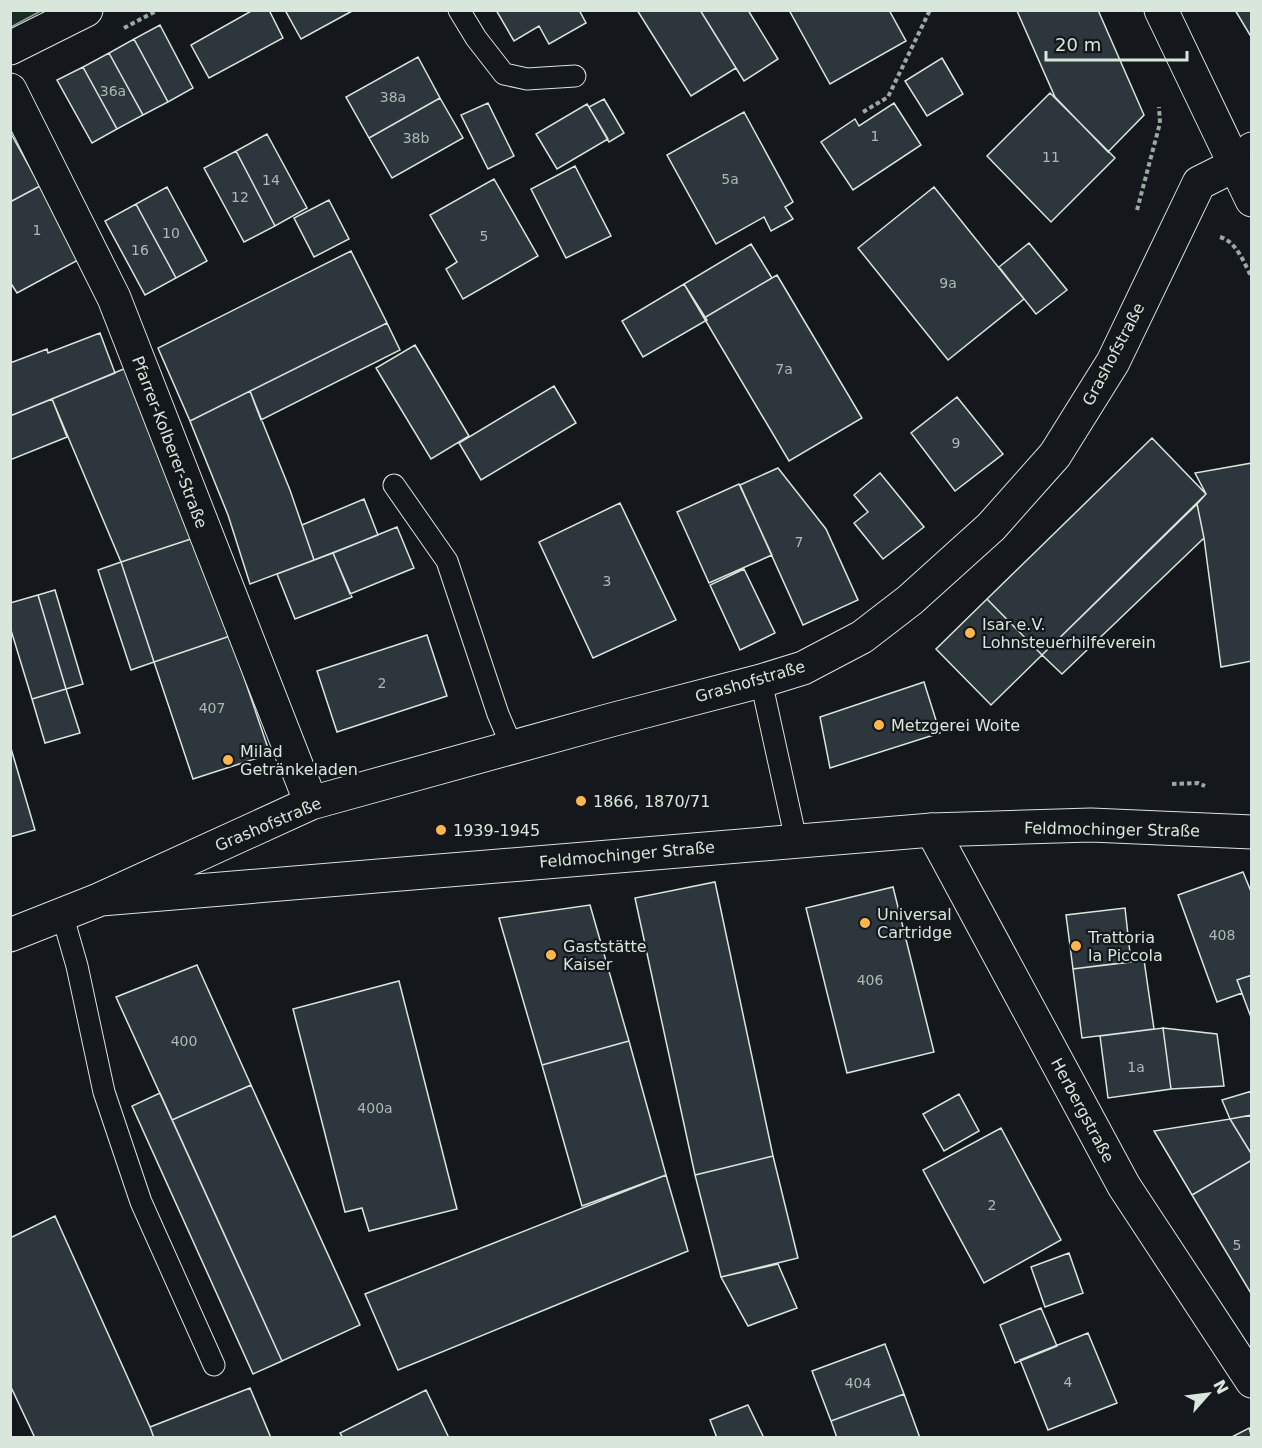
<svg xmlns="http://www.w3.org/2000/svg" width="1262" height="1448" font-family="'DejaVu Sans',sans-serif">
	<rect width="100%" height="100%" fill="#14181c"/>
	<path fill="#1a2d24" stroke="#939e99" stroke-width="1.5" d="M 11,10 L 41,10 L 41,11 L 11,27 Z"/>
	<path fill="#2c363c" stroke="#d8e6dc" stroke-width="1.5" d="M 253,10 L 269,10 L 283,38 L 209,78 L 191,45 Z
		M 285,10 L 354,10 L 301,39 Z
		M 496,10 L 579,10 L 586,23 L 549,44 L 539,26 L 514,41 Z
		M 637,10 L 700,10 L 736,68 L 691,96 Z
		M 700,10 L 748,10 L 778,59 L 744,81 Z
		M 789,10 L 889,10 L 906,41 L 830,84 Z
		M 1098,10 L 1144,115 L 1108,152 L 1055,97 L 1017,11 Z
		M 1235,10 L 1252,10 L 1252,34 L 1250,35 Z
		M 160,25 L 193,88 L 168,102 L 134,39 Z
		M 134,39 L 168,102 L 143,115 L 109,53 Z
		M 109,53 L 143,115 L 117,129 L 83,67 Z
		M 418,57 L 440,98 L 369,138 L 346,97 Z
		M 942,58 L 963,94 L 927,116 L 905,81 Z
		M 83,67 L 117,129 L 92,143 L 57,80 Z
		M 1050,93 L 1115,158 L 1051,222 L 987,156 Z
		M 440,98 L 463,138 L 392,178 L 369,138 Z
		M 604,99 L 624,133 L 609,142 L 589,107 Z
		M 488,103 L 514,156 L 488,169 L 461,115 Z
		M 894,103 L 921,145 L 853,190 L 821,142 L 855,119 L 859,126 Z
		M 587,104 L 608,139 L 557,169 L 536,134 Z
		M 744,112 L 793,202 L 785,207 L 793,219 L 771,231 L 764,217 L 716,244 L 667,155 Z
		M 10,132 L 40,186 L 10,202 Z
		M 267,134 L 307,208 L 275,226 L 236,151 Z
		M 236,151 L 275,226 L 244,242 L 204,168 Z
		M 575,166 L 611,236 L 566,258 L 531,189 Z
		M 494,179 L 538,256 L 463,299 L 446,269 L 457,262 L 430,215 Z
		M 40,186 L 80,259 L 17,293 L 10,282 L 10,202 Z
		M 167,187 L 207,261 L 176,278 L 136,204 Z
		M 934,187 L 1024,299 L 948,360 L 858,248 Z
		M 329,200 L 349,239 L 314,257 L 294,218 Z
		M 136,204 L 176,278 L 145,295 L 105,221 Z
		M 1029,243 L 1067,290 L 1036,314 L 999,267 Z
		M 751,244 L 772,278 L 704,318 L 684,284 Z
		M 351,251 L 387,323 L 190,421 L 158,348 Z
		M 777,275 L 862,418 L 789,461 L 704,318 Z
		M 684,284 L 707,320 L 643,357 L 622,321 Z
		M 387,323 L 400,350 L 261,420 L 250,391 Z
		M 100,333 L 115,373 L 10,416 L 10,363 L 47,349 L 48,353 Z
		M 415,345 L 469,436 L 431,459 L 376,368 Z
		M 126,368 L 197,537 L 121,562 L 52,399 Z
		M 554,386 L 576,423 L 481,480 L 459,443 Z
		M 250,391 L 290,490 L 314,560 L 250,584 L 228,515 L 190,421 Z
		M 957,397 L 1003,454 L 955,491 L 911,433 Z
		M 52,399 L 67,437 L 10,460 L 10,416 Z
		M 1152,438 L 1206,494 L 1042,655 L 987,599 Z
		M 1252,463 L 1252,661 L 1221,667 L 1204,538 L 1197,504 L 1206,494 L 1195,473 Z
		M 778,468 L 826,529 L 858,600 L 803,625 L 740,485 Z
		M 880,473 L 924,527 L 883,559 L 854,523 L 868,512 L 854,495 Z
		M 739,484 L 772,555 L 709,583 L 677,512 Z
		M 364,499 L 378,535 L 314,560 L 302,525 Z
		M 620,503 L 676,620 L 593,658 L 539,542 Z
		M 1197,504 L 1204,538 L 1062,674 L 1042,655 Z
		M 397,527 L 414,568 L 350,594 L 333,553 Z
		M 197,537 L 230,636 L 154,662 L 121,562 Z
		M 333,553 L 352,597 L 295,619 L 277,574 Z
		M 121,562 L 154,662 L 131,670 L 98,570 Z
		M 744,569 L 775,633 L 740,650 L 710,585 Z
		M 55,590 L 83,684 L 66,689 L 38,595 Z
		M 38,595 L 66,689 L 32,699 L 10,627 L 10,603 Z
		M 987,599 L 1042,655 L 991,705 L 936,649 Z
		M 427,635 L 447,696 L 337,732 L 317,671 Z
		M 230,636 L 270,754 L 193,779 L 154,662 Z
		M 924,682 L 940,733 L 830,768 L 820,717 Z
		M 66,689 L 80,733 L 45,743 L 32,699 Z
		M 10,745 L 35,830 L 10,837 Z
		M 1243,872 L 1252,894 L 1252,975 L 1237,980 L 1242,993 L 1217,1002 L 1178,895 Z
		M 715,882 L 773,1156 L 695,1175 L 635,898 Z
		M 893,887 L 934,1052 L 847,1073 L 806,908 Z
		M 590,905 L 629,1041 L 542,1065 L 499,918 Z
		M 1125,908 L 1131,962 L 1073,969 L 1066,915 Z
		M 1144,960 L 1154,1029 L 1082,1038 L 1073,969 Z
		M 197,965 L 251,1085 L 172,1120 L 116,997 Z
		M 1252,975 L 1252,1020 L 1237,980 Z
		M 399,981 L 457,1209 L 369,1231 L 362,1208 L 345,1212 L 293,1009 Z
		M 1163,1028 L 1217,1034 L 1224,1086 L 1171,1089 Z
		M 1163,1028 L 1171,1089 L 1108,1098 L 1100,1036 Z
		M 629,1041 L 666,1175 L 582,1206 L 542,1065 Z
		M 251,1085 L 360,1325 L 282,1361 L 172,1120 Z
		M 1252,1091 L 1252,1115 L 1230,1119 L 1222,1100 Z
		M 160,1093 L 282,1361 L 253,1374 L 132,1106 Z
		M 959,1094 L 979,1131 L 944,1151 L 923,1114 Z
		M 1252,1115 L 1252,1155 L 1230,1119 Z
		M 1230,1119 L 1252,1155 L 1252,1160 L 1192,1195 L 1154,1131 Z
		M 1001,1128 L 1061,1240 L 984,1283 L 923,1170 Z
		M 773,1156 L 798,1258 L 721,1277 L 695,1175 Z
		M 1252,1160 L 1252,1295 L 1192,1195 Z
		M 666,1175 L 688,1251 L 398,1370 L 365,1294 Z
		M 55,1216 L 150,1427 L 154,1438 L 35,1438 L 10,1385 L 10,1238 Z
		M 1069,1253 L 1083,1293 L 1045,1307 L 1031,1267 Z
		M 778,1264 L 797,1308 L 748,1326 L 721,1277 Z
		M 1041,1308 L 1057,1346 L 1015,1363 L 1000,1325 Z
		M 1088,1333 L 1117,1403 L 1048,1430 L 1020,1360 Z
		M 885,1344 L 904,1394 L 831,1421 L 812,1371 Z
		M 250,1388 L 271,1438 L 154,1438 L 150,1427 Z
		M 426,1390 L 449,1438 L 343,1438 L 340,1433 Z
		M 904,1394 L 920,1438 L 837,1438 L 831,1421 Z
		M 748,1405 L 764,1438 L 717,1438 L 710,1420 Z
		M 1249,1428 L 1252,1438 L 1230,1438 Z"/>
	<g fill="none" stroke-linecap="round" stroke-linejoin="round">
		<g stroke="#d8e6dc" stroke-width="23">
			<path id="lane" d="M 459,10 L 476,38 L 504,74 L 527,79 L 575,76
				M 394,485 L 447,561 L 498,714 L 512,747
				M 761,681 L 796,840
				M 62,914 L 77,966 L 104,1092 L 141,1202 L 214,1365"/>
		</g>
		<g stroke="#d8e6dc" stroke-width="35">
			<path id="street" d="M 10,48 L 86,10
				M 10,90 L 114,298 L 311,803
				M 932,830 L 1124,1186 L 1252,1381
				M 103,898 L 311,803 L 611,720 L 761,681 L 803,668 L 862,637 L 910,600 L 991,527 L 1055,455 L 1113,362 L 1199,183 L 1235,165 L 1252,149"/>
		</g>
		<g stroke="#d8e6dc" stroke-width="35">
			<path id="secondary" d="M 1161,10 L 1252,200
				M 10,935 L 101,899 L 932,830 L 1091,825 L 1252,832"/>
		</g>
		<path stroke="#9da8a2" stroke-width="4" stroke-dasharray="4.5 3" stroke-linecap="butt" d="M 124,28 L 158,10
			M 863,112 L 888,97 L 930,10
			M 1137,210 L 1160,123 L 1159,107
			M 1220,237 C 1237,242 1244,263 1252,278
			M 1172,784 L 1198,783 L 1205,786"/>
		<use href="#lane" stroke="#14181c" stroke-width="21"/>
		<use href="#street" stroke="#14181c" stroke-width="33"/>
		<use href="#secondary" stroke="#14181c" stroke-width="33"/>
	</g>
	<g fill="#ffb74d" stroke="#14181c" stroke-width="2">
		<circle cx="970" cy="633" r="6"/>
		<circle cx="879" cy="725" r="6"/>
		<circle cx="228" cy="760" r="6"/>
		<circle cx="581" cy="801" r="6"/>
		<circle cx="441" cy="830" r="6"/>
		<circle cx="865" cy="923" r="6"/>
		<circle cx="1076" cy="946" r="6"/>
		<circle cx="551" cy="955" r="6"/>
	</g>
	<g text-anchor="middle" stroke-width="4.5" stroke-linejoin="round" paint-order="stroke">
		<g font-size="14" fill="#adbab4">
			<text x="113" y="96">36a</text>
			<text x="393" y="102">38a</text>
			<text x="875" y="141">1</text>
			<text x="416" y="143">38b</text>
			<text x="1051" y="162">11</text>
			<text x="730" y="184">5a</text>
			<text x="271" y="185">14</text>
			<text x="240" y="202">12</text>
			<text x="37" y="235">1</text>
			<text x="171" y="238">10</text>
			<text x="484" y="241">5</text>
			<text x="140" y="255">16</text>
			<text x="948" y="288">9a</text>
			<text x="784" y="374">7a</text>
			<text x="956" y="448">9</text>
			<text x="799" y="547">7</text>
			<text x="607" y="586">3</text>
			<text x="382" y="688">2</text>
			<text x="212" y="713">407</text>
			<text x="1222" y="940">408</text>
			<text x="870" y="985">406</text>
			<text x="184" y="1046">400</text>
			<text x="1136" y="1072">1a</text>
			<text x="375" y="1113">400a</text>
			<text x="992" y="1210">2</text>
			<text x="1237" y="1250">5</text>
			<text x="1068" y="1387">4</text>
			<text x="858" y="1388">404</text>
		</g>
		<g font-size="16" fill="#d8e6dc" stroke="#14181c">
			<text transform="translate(1113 354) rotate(-62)" y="6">Grashofstraße</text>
			<text transform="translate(170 442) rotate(69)" y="6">Pfarrer-Kolberer-Straße</text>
			<text transform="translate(750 681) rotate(-16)" y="6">Grashofstraße</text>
			<text transform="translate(268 824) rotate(-23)" y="6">Grashofstraße</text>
			<text transform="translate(1112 829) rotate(1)" y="6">Feldmochinger Straße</text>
			<text transform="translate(627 854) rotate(-5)" y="6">Feldmochinger Straße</text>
			<text transform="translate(1083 1110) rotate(62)" y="6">Herbergstraße</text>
		</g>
		<g font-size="16" fill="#d8e6dc" stroke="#14181c" text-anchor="start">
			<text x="982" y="630">Isar e.V.<tspan x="982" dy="18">Lohnsteuerhilfeverein</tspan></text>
			<text x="891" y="731">Metzgerei Woite</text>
			<text x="240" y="757">Milad<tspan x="240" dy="18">Getränkeladen</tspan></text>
			<text x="593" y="807">1866, 1870/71</text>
			<text x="453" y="836">1939-1945</text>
			<text x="877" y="920">Universal<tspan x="877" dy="18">Cartridge</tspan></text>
			<text x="1088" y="943">Trattoria<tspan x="1088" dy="18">la Piccola</tspan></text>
			<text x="563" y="952">Gaststätte<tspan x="563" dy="18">Kaiser</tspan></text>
		</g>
	</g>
	<rect width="1262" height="1448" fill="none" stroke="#d8e6dc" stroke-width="24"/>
	<g transform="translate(1208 1394) rotate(62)" stroke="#14181c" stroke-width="4.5" paint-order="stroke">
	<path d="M0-4.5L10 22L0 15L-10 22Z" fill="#d8e6dc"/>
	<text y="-9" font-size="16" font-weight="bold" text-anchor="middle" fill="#d8e6dc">N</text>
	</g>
	<path d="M1046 51v9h141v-9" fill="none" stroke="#d8e6dc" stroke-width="3"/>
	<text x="1055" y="51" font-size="18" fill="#d8e6dc" stroke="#14181c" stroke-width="4.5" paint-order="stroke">20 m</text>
</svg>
